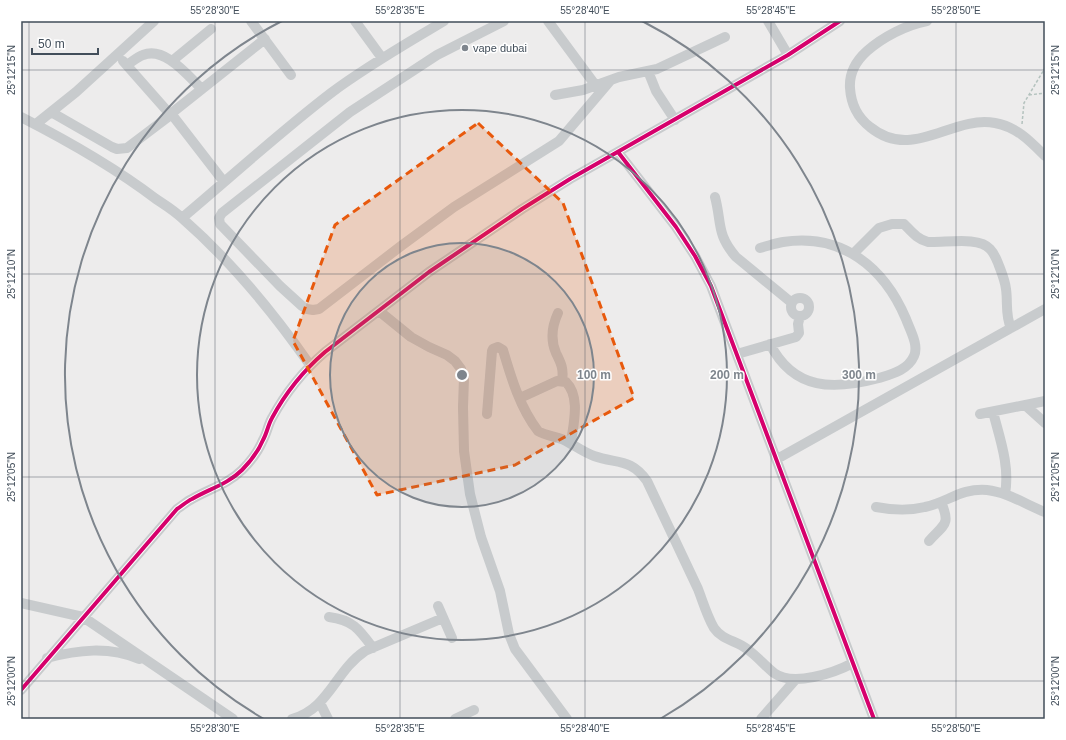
<svg xmlns="http://www.w3.org/2000/svg" width="1066" height="740" font-family="Arial,sans-serif">
	<rect width="100%" height="100%" fill="#edecec"/>
	<g fill="none" stroke-linecap="round" stroke-linejoin="round">
		<path stroke="#b4c2be" stroke-width="1.5" stroke-dasharray="3 2" stroke-linecap="butt" d="M 1029,95 L 1045,93
			M 1022,124 L 1024,103 L 1045,68"/>
		<path stroke="#c8cbcd" stroke-width="10" d="M 251,21 L 291,75
			M 355,21 L 382,58
			M 504,21 L 437,55 L 350,112 L 222,213 L 219,218 L 220,224 L 280,286 L 302,306 L 307,309 L 313,310 L 319,309 L 401,246 L 454,207 L 559,141 L 610,81
			M 548,21 L 596,86
			M 768,21 L 788,55
			M 927,21 C 906,25 883,37 867,51 C 857,60 849,73 850,88 C 851,104 857,117 870,127 C 913,162 951,115 995,123 C 1017,127 1030,141 1045,156
			M 123,61 L 168,112
			M 172,61 L 211,29
			M 127,65 C 132,62 137,57 143,55 C 165,46 188,76 202,89
			M 648,71 L 656,91 L 675,120
			M 555,95 L 583,90 L 619,77 L 657,69 L 725,37
			M 51,112 L 112,147 L 117,149 L 127,148 L 168,117
			M 173,112 L 265,39
			M 173,116 L 224,182
			M 21,117 C 68,141 114,167 156,199 C 165,205 175,211 183,219 C 232,262 273,312 310,365
			M 36,124 L 76,92 L 154,21
			M 618,152 L 676,227 L 695,256 L 711,286 L 874,719
			M 715,197 C 722,223 716,234 736,257 L 792,303
			M 182,218 C 232,176 280,132 331,93 C 367,66 406,44 444,21
			M 760,248 C 768,246 776,243 783,242 C 842,233 884,267 906,319 C 910,330 919,345 914,356 C 908,370 892,374 879,378 C 834,390 794,391 770,344
			M 854,253 L 879,228 L 892,224 L 904,224 C 912,232 917,239 928,242 C 945,243 979,236 990,249 C 994,253 996,258 998,263 C 1001,271 1005,280 1006,289 C 1008,303 1005,315 1011,328
			M791 307a9 9 0 1 1 18 0a9 9 0 1 1-18 0Z
			M 379,311 L 411,337 L 429,347 L 447,355 L 455,361 L 461,369 L 464,378 L 463,407 L 464,451 L 470,494 L 481,537 L 500,591 L 509,634 L 515,649 L 567,719
			M 558,313 C 552,326 550,339 556,353 C 561,363 564,369 562,381
			M 737,354 L 796,337 L 799,333 L 798,324 L 800,316
			M 520,398 L 557,381 L 566,382 C 581,397 573,425 571,443
			M 1025,405 L 1045,423
			M 993,412 C 1000,439 1010,466 1005,494
			M 487,414 L 492,351 L 493,349 L 498,347 L 503,350 C 511,377 520,408 538,431 C 546,436 555,436 564,440 C 574,445 583,452 594,456 C 617,464 631,458 647,481 C 664,517 681,553 698,589 C 703,602 707,616 714,628 C 722,640 737,641 747,649 C 757,656 765,666 774,673 C 793,687 834,673 853,663
			M 980,414 L 1045,401
			M 777,459 L 1045,309
			M 876,507 C 892,510 909,511 925,507 C 949,502 960,488 987,490 C 1007,492 1027,505 1045,512
			M 929,541 C 944,524 951,525 941,502
			M 21,603 L 83,617 L 233,719
			M 438,606 L 452,638
			M 329,617 C 353,620 359,629 373,648
			M 47,658 C 77,650 109,646 139,659
			M 21,690 L 177,509 C 182,506 187,501 192,499 C 209,489 228,484 242,470 C 251,461 258,452 263,440 C 267,433 268,425 272,418 C 286,392 303,371 325,352 L 429,272 L 522,209 L 570,179 L 788,55 L 840,21
			M 320,703 L 328,719
			M 292,719 C 329,709 335,671 365,651 L 443,618
			M 455,719 L 474,710
			M 761,719 L 796,679"/>
		<g stroke="#fff" stroke-width="6">
			<path id="cycleway" d="M 618,152 L 676,227 L 695,256 L 711,286 L 874,719
				M 21,690 L 177,509 C 182,506 187,501 192,499 C 209,489 228,484 242,470 C 251,461 258,452 263,440 C 267,433 268,425 272,418 C 286,392 303,371 325,352 L 429,272 L 522,209 L 570,179 L 788,55 L 840,21"/>
		</g>
		<use href="#cycleway" stroke="#d6006c" stroke-width="4"/>
	</g>
	<path fill="#e8590c" fill-opacity="0.2" stroke="#e8590c" stroke-width="3" stroke-dasharray="8 5" stroke-linejoin="round" d="M 478,123 L 563,203 L 634,398 L 515,465 L 377,495 L 293,341 L 335,225 Z"/>
	<path fill="none" stroke="#424e5a" stroke-width="1" stroke-opacity="0.45" d="M 29,21 L 29,719M 215,21 L 215,719M 400,21 L 400,719M 585,21 L 585,719M 771,21 L 771,719M 956,21 L 956,719M 21,70 L 1045,70M 21,274 L 1045,274M 21,477 L 1045,477M 21,681 L 1045,681"/>
	<circle cx="462" cy="375" r="132" fill="#7e858d" fill-opacity=".12"/>
	<g fill="none" stroke="#7e858d" stroke-width="2">
		<circle cx="462" cy="375" r="132"/>
		<circle cx="462" cy="375" r="265"/>
		<path d="M264 719A397 397 0 0 1 282 21M642 21A397 397 0 0 1 660 719"/>
	</g>
	<circle fill="#7e858d" stroke="#fff" stroke-width="1.5" cx="465" cy="48" r="4"/>
	<g text-anchor="middle" stroke-width="3" stroke-linejoin="round" paint-order="stroke">
		<g font-size="11" fill="#424e5a" stroke="#fff" text-anchor="start">
			<text x="473" y="52">vape dubai</text>
		</g>
	</g>
	<circle cx="462" cy="375" r="6" fill="#7e858d" stroke="#fff" stroke-width="2"/>
	<g font-size="12" text-anchor="middle" font-weight="bold" fill="#7e858d" stroke="#fff" stroke-width="3" stroke-linejoin="round" paint-order="stroke">
		<text x="594" y="379">100 m</text>
		<text x="727" y="379">200 m</text>
		<text x="859" y="379">300 m</text>
	</g>
	<rect width="1066" height="740" fill="none" stroke="#ffffff" stroke-width="44"/>
	<path d="M32 48v6h66v-6" fill="none" stroke="#424e5a" stroke-width="2"/>
	<text x="38" y="48" font-size="12" fill="#424e5a" stroke="#ffffff" stroke-width="3" paint-order="stroke">50 m</text>
	<rect x="22" y="22" width="1022" height="696" fill="none" stroke="#424e5a" stroke-width="1.5"/>
	<g font-size="10" text-anchor="middle" fill="#424e5a">
		<text x="215" y="14">55°28'30"E</text>
		<text x="400" y="14">55°28'35"E</text>
		<text x="585" y="14">55°28'40"E</text>
		<text x="771" y="14">55°28'45"E</text>
		<text x="956" y="14">55°28'50"E</text>
		<text transform="translate(11 70) rotate(-90)" y="4">25°12'15"N</text>
		<text transform="translate(1055 70) rotate(-90)" y="4">25°12'15"N</text>
		<text transform="translate(11 274) rotate(-90)" y="4">25°12'10"N</text>
		<text transform="translate(1055 274) rotate(-90)" y="4">25°12'10"N</text>
		<text transform="translate(11 477) rotate(-90)" y="4">25°12'05"N</text>
		<text transform="translate(1055 477) rotate(-90)" y="4">25°12'05"N</text>
		<text transform="translate(11 681) rotate(-90)" y="4">25°12'00"N</text>
		<text transform="translate(1055 681) rotate(-90)" y="4">25°12'00"N</text>
		<text x="215" y="732">55°28'30"E</text>
		<text x="400" y="732">55°28'35"E</text>
		<text x="585" y="732">55°28'40"E</text>
		<text x="771" y="732">55°28'45"E</text>
		<text x="956" y="732">55°28'50"E</text>
	</g>
</svg>
